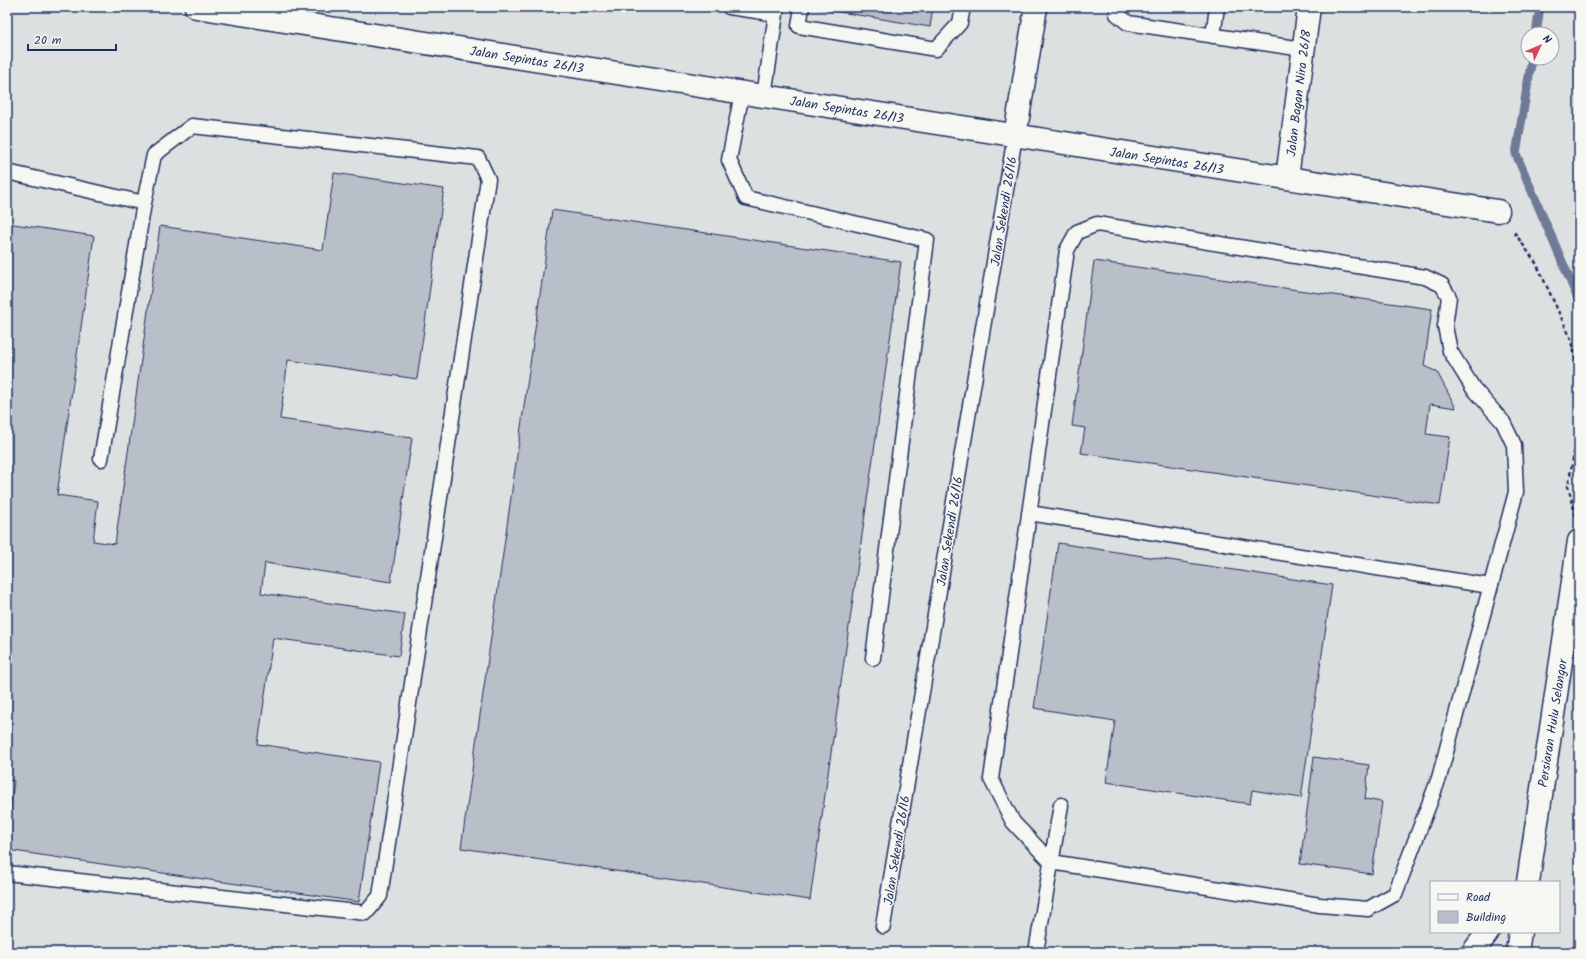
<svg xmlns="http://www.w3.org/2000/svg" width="1586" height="959" font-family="Kalam,sans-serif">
	<rect width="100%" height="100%" fill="#edeeec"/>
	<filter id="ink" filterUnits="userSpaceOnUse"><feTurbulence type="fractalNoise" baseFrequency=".025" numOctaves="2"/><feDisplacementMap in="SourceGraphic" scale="8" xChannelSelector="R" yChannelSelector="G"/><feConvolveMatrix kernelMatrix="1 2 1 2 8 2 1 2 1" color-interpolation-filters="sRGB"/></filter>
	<g filter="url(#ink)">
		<path fill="#dde0e1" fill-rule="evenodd" d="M 7,7 L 1579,7 L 1579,952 L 7,952 ZM 1528,34 L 1552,34 L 1552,58 L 1528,58 ZM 1431,882 L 1559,882 L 1559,932 L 1431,932 Z"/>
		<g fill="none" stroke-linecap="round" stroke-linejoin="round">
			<path stroke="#6e7a96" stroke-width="9" d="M 1536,34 L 1540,7
				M 1532,58 L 1516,154 L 1579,301"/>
		</g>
		<path fill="#b9bfc8" stroke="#1b2f5e" d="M 816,7 L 933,7 L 930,27 L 816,8 Z
			M 334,173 L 444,189 L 417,379 L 288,360 L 280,419 L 412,438 L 391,582 L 265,563 L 261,593 L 405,614 L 399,656 L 273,638 L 258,744 L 379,762 L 359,902 L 7,850 L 7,829 L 14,781 L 7,780 L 7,223 L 94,236 L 57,495 L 98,501 L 93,541 L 115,544 L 160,226 L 323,250 Z
			M 552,210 L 901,262 L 810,900 L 461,848 Z
			M 1094,261 L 1432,309 L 1424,366 L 1437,372 L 1456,408 L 1430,404 L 1426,434 L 1450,437 L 1440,505 L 1081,453 L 1085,428 L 1072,426 Z
			M 1058,543 L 1332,585 L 1301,798 L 1252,790 L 1250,804 L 1106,782 L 1115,721 L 1034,708 Z
			M 1314,757 L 1369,765 L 1365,799 L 1382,802 L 1372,874 L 1300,864 Z"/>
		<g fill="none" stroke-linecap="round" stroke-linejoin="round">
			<g stroke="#1b2f5e" stroke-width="17">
				<path id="service" d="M 729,7 L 776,14
					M 802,7 L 799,26 L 936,49 L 960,23 L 963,7
					M 1118,7 L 1117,14 L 1128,23 L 1303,49
					M 1213,36 L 1217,7
					M 742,93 L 729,160 L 746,198 L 927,240 L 873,658
					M 764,96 L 777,7
					M 7,172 L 144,203 L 154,155 L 192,126 L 478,158 L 488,179 L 380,896 L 366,913 L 7,873
					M 1097,224 L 1425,277 L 1442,285 L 1449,297 L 1445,326 L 1450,351 L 1473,388 L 1503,422 L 1514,445 L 1516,492 L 1439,778 L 1395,894 L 1368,909 L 1320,905 L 1051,862 L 1013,822 L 991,779 L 1067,250 L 1077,232 Z
					M 101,459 L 144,203
					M 1029,513 L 1490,586
					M 883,926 L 1015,136
					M 1036,952 L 1061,805"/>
			</g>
			<g stroke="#1b2f5e" stroke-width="25">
				<path id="minor" d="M 196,7 L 1498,211
					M 1015,136 L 1036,7
					M 1287,178 L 1309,7"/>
			</g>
			<g stroke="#1b2f5e" stroke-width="25">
				<path id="primary" d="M 1528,882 L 1579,541
					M 1473,952 L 1488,932
					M 1517,952 L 1520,932"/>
			</g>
			<path stroke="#1b2f5e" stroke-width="2.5" stroke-dasharray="4 3" stroke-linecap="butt" d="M 1514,232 L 1536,263 L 1572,341 L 1579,378
				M 1576,516 L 1568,486 L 1579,426"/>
			<use href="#service" stroke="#f6f6f2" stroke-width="14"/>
			<use href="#minor" stroke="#f6f6f2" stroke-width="22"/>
			<use href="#primary" stroke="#f6f6f2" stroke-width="22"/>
		</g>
	</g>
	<g text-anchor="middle" stroke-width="3" stroke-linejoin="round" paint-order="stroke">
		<g font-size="13" fill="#1b2f5e" stroke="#f6f6f2">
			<text transform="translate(527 59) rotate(9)" y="5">Jalan Sepintas 26/13</text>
			<text transform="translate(1298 93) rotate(-83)" y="5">Jalan Bagan Nira 26/8</text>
			<text transform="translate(847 109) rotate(9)" y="5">Jalan Sepintas 26/13</text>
			<text transform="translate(1167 160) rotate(9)" y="5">Jalan Sepintas 26/13</text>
			<text transform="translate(1003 211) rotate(-81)" y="5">Jalan Sekendi 26/16</text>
			<text transform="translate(949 531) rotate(-81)" y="5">Jalan Sekendi 26/16</text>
			<text transform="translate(1552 723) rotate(-81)" y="5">Persiaran Hulu Selangor</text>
			<text transform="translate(896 850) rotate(-81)" y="5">Jalan Sekendi 26/16</text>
		</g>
	</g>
	<rect width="1586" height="959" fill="none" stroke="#f6f6f2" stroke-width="24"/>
	<rect x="12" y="12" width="1562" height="935" fill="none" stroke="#1b2f5e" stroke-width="1.5" filter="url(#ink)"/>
	<rect x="1430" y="881" width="130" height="52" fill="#f6f6f2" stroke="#9ea6b7"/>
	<rect x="1438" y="894" width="20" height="6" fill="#f6f6f2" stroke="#9ea6b7"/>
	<text x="1466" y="901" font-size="12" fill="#1b2f5e">Road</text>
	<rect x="1438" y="911" width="20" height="12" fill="#b9bfc8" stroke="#9ea6b7"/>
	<text x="1466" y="921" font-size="12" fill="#1b2f5e">Building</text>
	<g transform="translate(1540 46) rotate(46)"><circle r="19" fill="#f6f6f2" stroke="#9ea6b7"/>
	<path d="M0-3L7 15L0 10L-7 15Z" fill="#d1495b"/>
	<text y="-6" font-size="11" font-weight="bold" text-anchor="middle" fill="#1b2f5e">N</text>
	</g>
	<path d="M28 44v6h88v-6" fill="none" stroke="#1b2f5e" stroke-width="2"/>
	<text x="34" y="44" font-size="12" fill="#1b2f5e" stroke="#f6f6f2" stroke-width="3" paint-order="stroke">20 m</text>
</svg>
